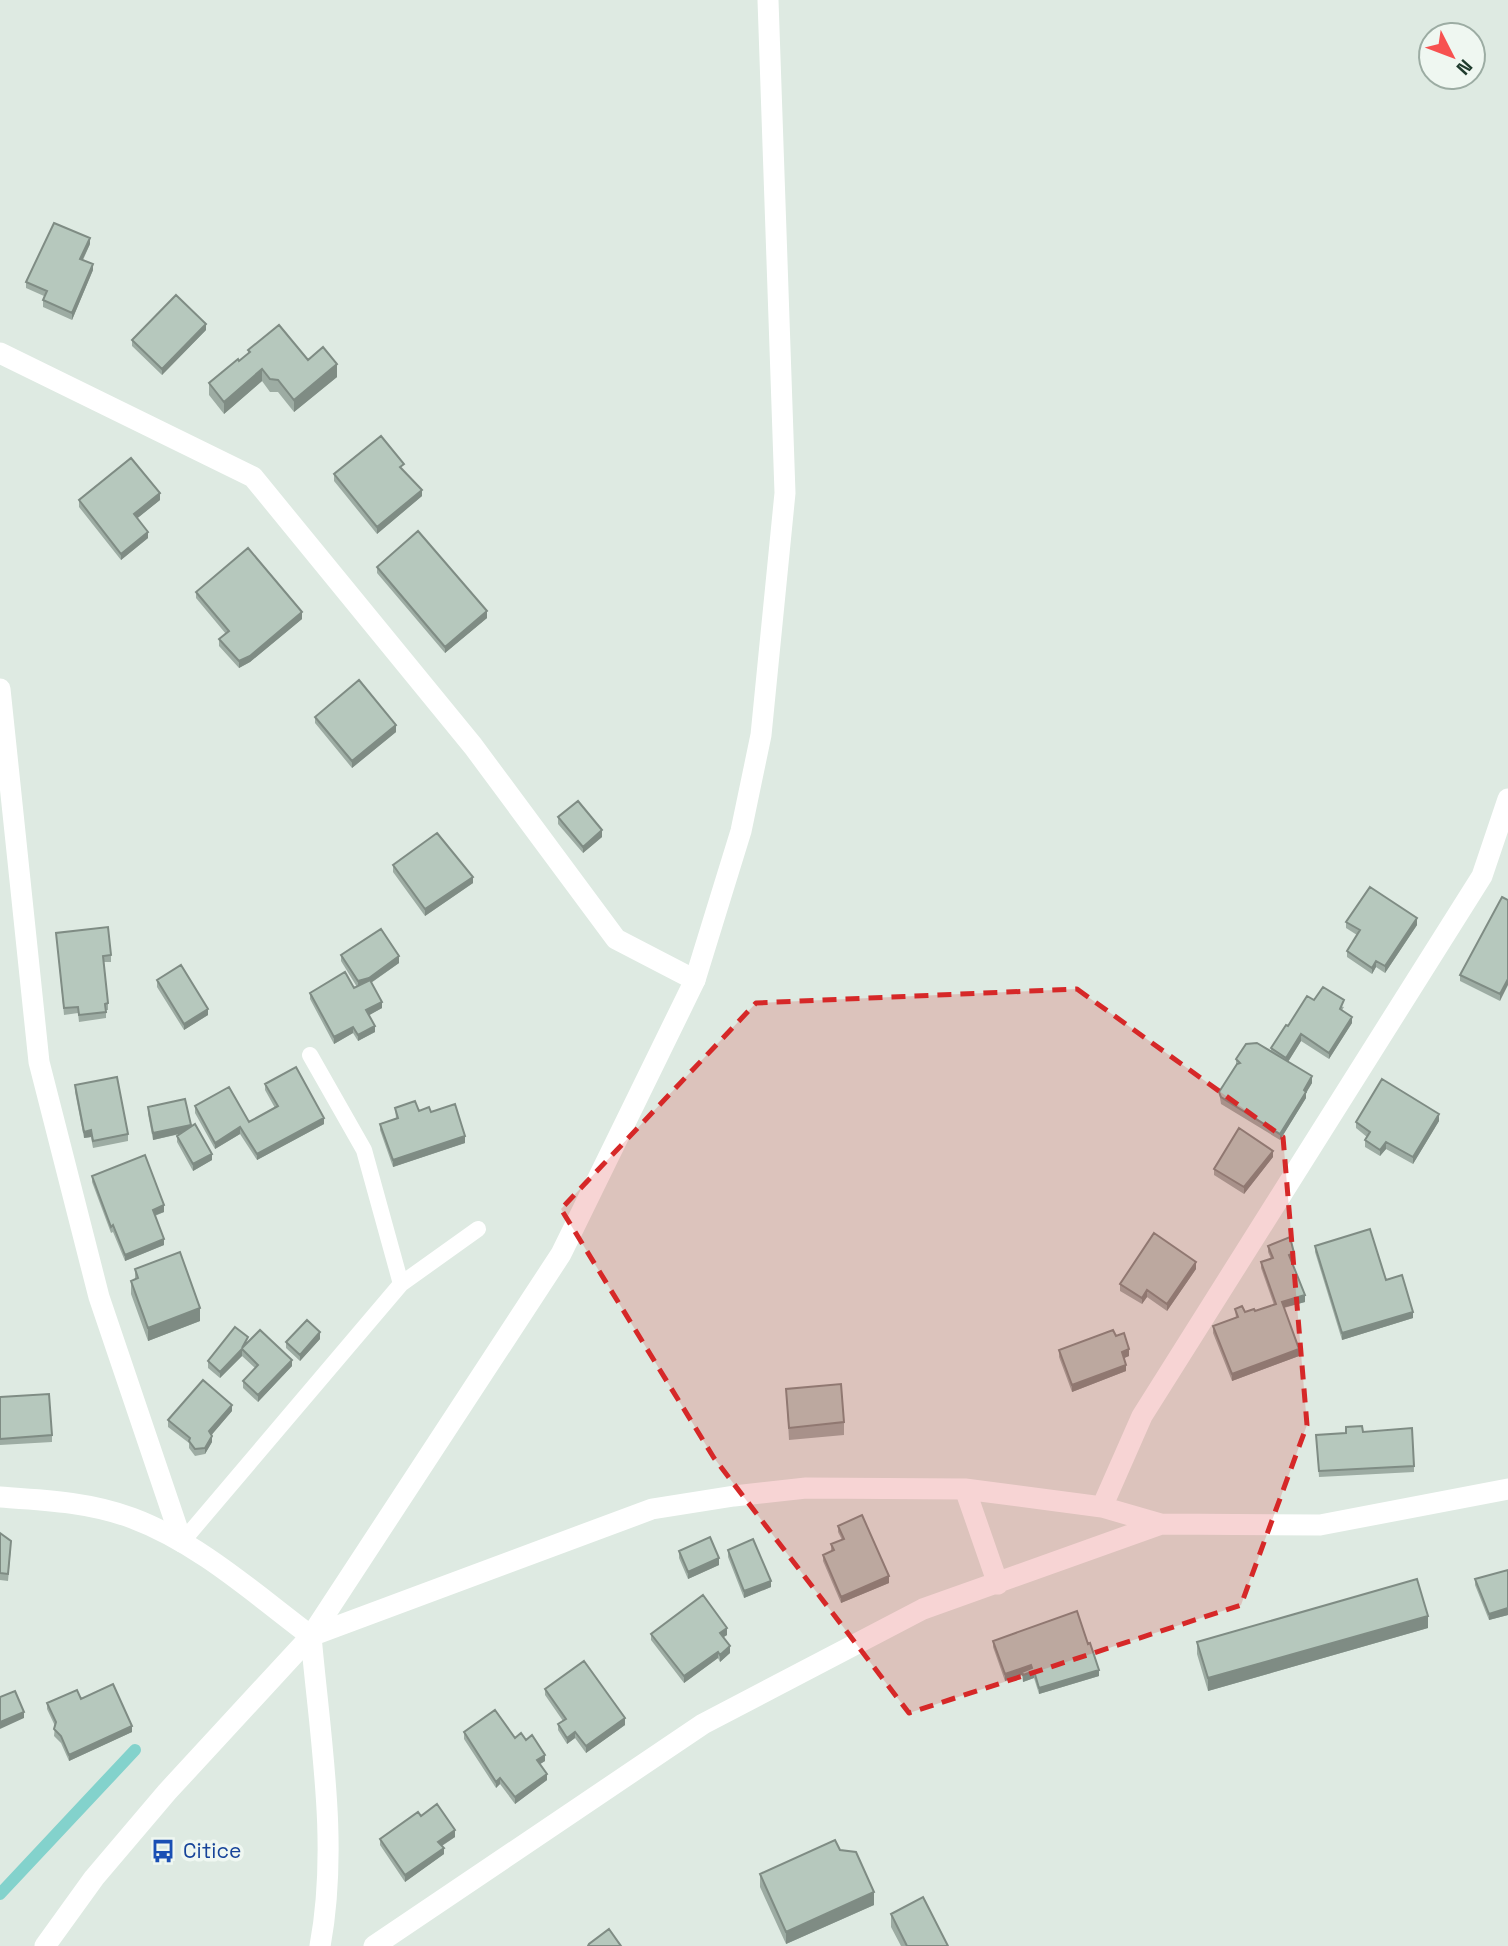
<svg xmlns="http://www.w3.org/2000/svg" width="1508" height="1946" font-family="'Space Grotesk',sans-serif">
	<rect width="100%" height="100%" fill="#deeae2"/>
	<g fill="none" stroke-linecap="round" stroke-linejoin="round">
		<path stroke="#83d2cc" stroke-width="12" d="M 0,1894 L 135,1750"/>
		<path stroke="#fff" stroke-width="16" d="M 310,1055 L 364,1150 L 401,1284
			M 182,1542 L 401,1284 L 478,1229"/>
		<path stroke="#fff" stroke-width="21" d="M 0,353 L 253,477 L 473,746 L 616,939 L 695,980
			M 0,689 L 39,1062 L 99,1297 L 182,1542
			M 965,1489 L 998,1584
			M 1102,1507 L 1142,1416 L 1482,876 L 1508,799
			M 320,1946 C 339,1845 320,1738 311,1636 L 652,1509 L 734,1496 L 806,1488 L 965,1489 L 1102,1507 L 1161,1524 L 1320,1525 L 1508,1489
			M 374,1946 L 703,1724 L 923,1609 L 1161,1524"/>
		<path stroke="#fff" stroke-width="21" d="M 0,1497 C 44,1500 90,1502 132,1518 C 199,1543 255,1594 311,1636
			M 45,1946 L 94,1878 L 167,1792 L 311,1636 L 561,1254 L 695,980 L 741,831 L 761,735 L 785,493 L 768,0"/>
	</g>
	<path fill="#9daca3" d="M 90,244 L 83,260 L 93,270 L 72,320 L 43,307 L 43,300 L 44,296 L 26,288 L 26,282 Z
		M 206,330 L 162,375 L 132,346 L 132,340 Z
		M 248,350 L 308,360 L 337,377 L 294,412 L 278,392 L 270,392 L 262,381 L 224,414 L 209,395 L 209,383 L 239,361 L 248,354 Z
		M 404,471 L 422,496 L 377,534 L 334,481 L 334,474 Z
		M 79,500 L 160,500 L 137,518 L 148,538 L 121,560 L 79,507 Z
		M 377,567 L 487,618 L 445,653 L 377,573 Z
		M 196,592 L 302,619 L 250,662 L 239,668 L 219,646 L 219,639 L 226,634 L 196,598 Z
		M 315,717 L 396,732 L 352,768 L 315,723 Z
		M 558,817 L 602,837 L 583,853 L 558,824 Z
		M 393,865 L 473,883 L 425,916 L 393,872 Z
		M 1508,900 L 1500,1001 L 1460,981 L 1460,975 Z
		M 1346,922 L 1417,925 L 1385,973 L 1376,967 L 1372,974 L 1347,957 L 1347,951 L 1357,935 L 1346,928 Z
		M 56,933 L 111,955 L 111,962 L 104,962 L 108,1003 L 108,1010 L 106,1010 L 106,1018 L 79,1022 L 78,1013 L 64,1015 Z
		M 341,955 L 399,963 L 371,983 L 382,1008 L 369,1015 L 375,1032 L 358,1041 L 353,1033 L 334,1044 L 310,999 L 310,993 L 354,988 L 357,987 L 341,961 Z
		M 157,980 L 208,1015 L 184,1030 L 157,987 Z
		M 1314,1000 L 1344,1007 L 1342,1010 L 1352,1023 L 1329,1059 L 1301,1041 L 1288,1062 L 1312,1083 L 1306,1093 L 1306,1098 L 1280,1140 L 1221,1104 L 1219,1092 L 1236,1065 L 1236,1059 L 1271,1052 L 1271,1048 L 1288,1026 Z
		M 265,1084 L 324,1124 L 257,1160 L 240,1134 L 215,1149 L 195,1113 L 195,1106 L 249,1122 L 275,1108 L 265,1090 Z
		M 75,1085 L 128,1134 L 128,1141 L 93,1148 L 91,1137 L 84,1138 L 75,1092 Z
		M 148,1107 L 191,1127 L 212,1160 L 193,1171 L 177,1142 L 177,1136 L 180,1134 L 153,1140 L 148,1114 Z
		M 395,1108 L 431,1112 L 465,1143 L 393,1167 L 380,1130 L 380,1124 L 396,1118 Z
		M 1439,1121 L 1413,1164 L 1386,1149 L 1380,1156 L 1365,1147 L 1365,1140 L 1367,1137 L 1356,1128 L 1356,1122 Z
		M 1273,1157 L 1244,1194 L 1214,1175 L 1214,1169 Z
		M 92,1176 L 164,1212 L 155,1216 L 164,1245 L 125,1261 L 113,1232 L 111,1233 L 92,1182 Z
		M 1268,1246 L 1294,1260 L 1291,1261 L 1305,1302 L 1284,1308 L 1299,1356 L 1232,1381 L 1213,1333 L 1213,1326 L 1236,1318 L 1235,1309 L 1245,1312 L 1255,1311 L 1274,1305 L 1261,1268 L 1261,1262 L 1271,1259 L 1268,1252 Z
		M 1315,1246 L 1386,1280 L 1413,1318 L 1342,1340 L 1315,1252 Z
		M 135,1269 L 200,1321 L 148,1341 L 131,1294 L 131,1281 L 135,1279 Z
		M 1196,1269 L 1167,1311 L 1147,1297 L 1142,1304 L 1120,1291 L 1120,1284 Z
		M 1116,1336 L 1129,1356 L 1124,1358 L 1126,1371 L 1072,1392 L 1059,1357 L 1059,1350 Z
		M 320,1339 L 300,1361 L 286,1348 L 286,1342 Z
		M 248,1342 L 292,1366 L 258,1402 L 243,1388 L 243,1381 L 255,1368 L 242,1356 L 220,1378 L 208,1368 L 208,1361 Z
		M 786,1389 L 844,1422 L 844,1435 L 789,1440 Z
		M 0,1397 L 52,1435 L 52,1442 L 0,1445 Z
		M 232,1411 L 211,1435 L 212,1442 L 205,1454 L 195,1456 L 189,1448 L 189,1443 L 168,1427 L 168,1420 Z
		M 1316,1435 L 1414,1466 L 1414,1472 L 1319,1477 Z
		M 838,1526 L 889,1583 L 841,1603 L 823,1561 L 823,1555 L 831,1551 L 831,1544 L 842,1540 L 838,1532 Z
		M 0,1533 L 11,1547 L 8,1581 L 0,1580 Z
		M 728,1550 L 771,1587 L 744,1598 L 728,1557 Z
		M 679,1551 L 719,1565 L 688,1579 L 679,1558 Z
		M 1508,1570 L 1508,1615 L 1489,1620 L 1475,1585 L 1475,1579 Z
		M 1428,1628 L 1208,1691 L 1197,1654 L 1197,1642 Z
		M 651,1634 L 727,1635 L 724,1637 L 730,1653 L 720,1662 L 718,1658 L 684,1683 L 651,1640 Z
		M 993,1641 L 1099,1676 L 1039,1694 L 1034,1678 L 1023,1682 L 1022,1675 L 1005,1681 L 993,1647 Z
		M 545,1689 L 625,1725 L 586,1753 L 575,1738 L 567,1744 L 558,1730 L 558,1724 L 563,1721 L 545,1695 Z
		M 81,1699 L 132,1732 L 69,1761 L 61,1743 L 54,1736 L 55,1726 L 47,1709 L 47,1703 Z
		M 464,1732 L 526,1740 L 545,1761 L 540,1764 L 547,1780 L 515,1804 L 500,1784 L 496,1788 L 464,1739 Z
		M 421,1816 L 455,1837 L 442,1846 L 444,1854 L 405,1882 L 380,1845 L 380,1839 Z
		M 840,1850 L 874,1905 L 786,1944 L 760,1887 L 760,1874 Z
		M 891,1914 L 948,1946 L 901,1946 L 891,1927 Z"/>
	<path fill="#7f8c84" d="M 90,238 L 90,244 L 80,265 L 80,259 Z
		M 93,264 L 93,270 L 72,320 L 72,313 Z
		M 206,324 L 206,330 L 162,375 L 162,369 Z
		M 337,364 L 337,377 L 294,412 L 294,400 Z
		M 262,369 L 262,381 L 224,414 L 224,402 Z
		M 422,490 L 422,496 L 377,534 L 377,527 Z
		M 160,493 L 160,500 L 134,521 L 134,514 Z
		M 148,532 L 148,538 L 121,560 L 121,554 Z
		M 487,611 L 487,618 L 445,653 L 445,647 Z
		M 302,612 L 302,619 L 250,662 L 239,668 L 239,661 Z
		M 396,725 L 396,732 L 352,768 L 352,761 Z
		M 602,830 L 602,837 L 583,853 L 583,847 Z
		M 473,877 L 473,883 L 425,916 L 425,909 Z
		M 1417,918 L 1417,925 L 1385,973 L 1385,966 Z
		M 399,956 L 399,963 L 369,984 L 358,987 L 358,981 Z
		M 1376,961 L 1376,967 L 1372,974 L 1372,968 Z
		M 1508,979 L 1508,985 L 1500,1001 L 1500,994 Z
		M 382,1002 L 382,1008 L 366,1017 L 366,1010 Z
		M 208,1009 L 208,1015 L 184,1030 L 184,1024 Z
		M 1352,1017 L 1352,1023 L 1329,1059 L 1329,1053 Z
		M 375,1026 L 375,1032 L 358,1041 L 358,1035 Z
		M 353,1027 L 353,1033 L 334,1044 L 334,1037 Z
		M 1301,1034 L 1301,1041 L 1286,1065 L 1286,1058 Z
		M 1312,1076 L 1312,1083 L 1306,1093 L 1306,1098 L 1280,1140 L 1280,1134 Z
		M 1439,1114 L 1439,1121 L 1413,1164 L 1413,1157 Z
		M 324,1118 L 324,1124 L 257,1160 L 257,1154 Z
		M 191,1125 L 191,1131 L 153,1140 L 153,1133 Z
		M 240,1127 L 240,1134 L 215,1149 L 215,1143 Z
		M 91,1130 L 91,1137 L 84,1138 L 84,1132 Z
		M 465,1136 L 465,1143 L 393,1167 L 393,1160 Z
		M 1386,1142 L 1386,1149 L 1380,1156 L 1380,1150 Z
		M 1273,1151 L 1273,1157 L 1244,1194 L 1244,1187 Z
		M 212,1154 L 212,1160 L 193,1171 L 193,1164 Z
		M 164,1205 L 164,1212 L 153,1216 L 153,1210 Z
		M 164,1239 L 164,1245 L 125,1261 L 125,1255 Z
		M 1294,1253 L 1294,1260 L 1289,1262 L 1289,1255 Z
		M 1196,1262 L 1196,1269 L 1167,1311 L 1167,1304 Z
		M 1147,1290 L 1147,1297 L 1142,1304 L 1142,1298 Z
		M 1305,1295 L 1305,1302 L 1282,1308 L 1282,1302 Z
		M 200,1308 L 200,1321 L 148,1341 L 148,1328 Z
		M 1413,1312 L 1413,1318 L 1342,1340 L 1342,1333 Z
		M 320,1332 L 320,1339 L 300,1361 L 300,1355 Z
		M 242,1349 L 242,1356 L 220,1378 L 220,1372 Z
		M 1129,1349 L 1129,1356 L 1122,1359 L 1122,1352 Z
		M 1299,1349 L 1299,1356 L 1232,1381 L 1232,1374 Z
		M 292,1360 L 292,1366 L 258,1402 L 258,1395 Z
		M 1126,1365 L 1126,1371 L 1072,1392 L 1072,1385 Z
		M 232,1405 L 232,1411 L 209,1438 L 209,1431 Z
		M 212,1436 L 212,1442 L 205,1454 L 205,1448 Z
		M 719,1558 L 719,1565 L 688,1579 L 688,1572 Z
		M 889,1576 L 889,1583 L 841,1603 L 841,1597 Z
		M 771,1581 L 771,1587 L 744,1598 L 744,1591 Z
		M 1508,1608 L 1508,1615 L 1489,1620 L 1489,1614 Z
		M 1428,1616 L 1428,1628 L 1208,1691 L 1208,1678 Z
		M 727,1628 L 727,1635 L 720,1639 L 720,1633 Z
		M 730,1646 L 730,1653 L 720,1662 L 720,1655 Z
		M 718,1652 L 718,1658 L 684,1683 L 684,1676 Z
		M 1031,1665 L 1031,1671 L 1022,1672 L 1022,1675 L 1005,1681 L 1005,1674 Z
		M 1099,1670 L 1099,1676 L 1039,1694 L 1039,1688 Z
		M 1034,1671 L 1034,1678 L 1023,1682 L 1023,1675 Z
		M 24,1712 L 24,1718 L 0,1729 L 0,1722 Z
		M 625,1718 L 625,1725 L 586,1753 L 586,1746 Z
		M 132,1726 L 132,1732 L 69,1761 L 69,1755 Z
		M 575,1732 L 575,1738 L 567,1744 L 567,1738 Z
		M 545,1755 L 545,1761 L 537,1766 L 537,1760 Z
		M 547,1774 L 547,1780 L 515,1804 L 515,1797 Z
		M 500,1778 L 500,1784 L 496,1788 L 496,1782 Z
		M 455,1830 L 455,1837 L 438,1848 L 438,1842 Z
		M 444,1848 L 444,1854 L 405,1882 L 405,1875 Z
		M 874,1892 L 874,1905 L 786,1944 L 786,1932 Z"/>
	<path fill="#b6c8bd" stroke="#7f8c84" stroke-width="2" d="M 54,223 L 90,238 L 80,259 L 93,264 L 72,313 L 43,300 L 47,291 L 26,282 Z
		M 176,295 L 206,324 L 162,369 L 132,340 Z
		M 279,325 L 308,360 L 323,347 L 337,364 L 294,400 L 278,380 L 270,379 L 262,369 L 224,402 L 209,383 L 238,359 L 239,361 L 250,352 L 248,350 Z
		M 381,436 L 404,464 L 400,467 L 422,490 L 377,527 L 334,474 Z
		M 131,458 L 160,493 L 134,514 L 148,532 L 121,554 L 79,500 Z
		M 418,531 L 487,611 L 445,647 L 377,567 Z
		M 248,548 L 302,612 L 250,656 L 239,661 L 219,639 L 229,631 L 196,592 Z
		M 359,680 L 396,725 L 352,761 L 315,717 Z
		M 578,801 L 602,830 L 583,847 L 558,817 Z
		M 437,833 L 473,877 L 425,909 L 393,865 Z
		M 1370,887 L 1417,918 L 1385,966 L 1376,961 L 1372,968 L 1347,951 L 1360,930 L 1346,922 Z
		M 1502,897 L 1508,900 L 1508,979 L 1500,994 L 1460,975 Z
		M 108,927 L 111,955 L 103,956 L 108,1003 L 105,1004 L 106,1012 L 79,1015 L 78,1007 L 64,1008 L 56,933 Z
		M 381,929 L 399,956 L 369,978 L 358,981 L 341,955 Z
		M 181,965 L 208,1009 L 184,1024 L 157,980 Z
		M 345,972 L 354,988 L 370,980 L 382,1002 L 366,1010 L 375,1026 L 358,1035 L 353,1027 L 334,1037 L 310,993 Z
		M 1323,987 L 1344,1000 L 1340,1009 L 1352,1017 L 1329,1053 L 1301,1034 L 1286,1058 L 1271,1048 L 1286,1025 L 1288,1026 L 1307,996 L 1314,1000 Z
		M 1257,1043 L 1312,1076 L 1304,1090 L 1306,1092 L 1280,1134 L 1221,1097 L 1219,1092 L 1237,1064 L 1240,1063 L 1236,1059 L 1246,1044 Z
		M 296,1067 L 324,1118 L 257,1154 L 240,1127 L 215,1143 L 195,1106 L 229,1087 L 249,1122 L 278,1106 L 265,1084 Z
		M 117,1077 L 128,1134 L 93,1141 L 91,1130 L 84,1132 L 75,1085 Z
		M 1382,1079 L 1439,1114 L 1413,1157 L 1386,1142 L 1380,1150 L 1365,1140 L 1370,1132 L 1356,1122 Z
		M 185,1099 L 191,1125 L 153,1133 L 148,1107 Z
		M 415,1101 L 419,1111 L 429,1107 L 431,1112 L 455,1104 L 465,1136 L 393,1160 L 380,1124 L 398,1118 L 395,1108 Z
		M 195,1124 L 212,1154 L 193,1164 L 177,1136 Z
		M 1239,1128 L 1273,1151 L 1244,1187 L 1214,1169 Z
		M 145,1155 L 164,1205 L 153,1210 L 164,1239 L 125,1255 L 113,1225 L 111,1227 L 92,1176 Z
		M 1370,1229 L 1386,1280 L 1402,1275 L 1413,1312 L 1342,1333 L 1315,1246 Z
		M 1154,1233 L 1196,1262 L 1167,1304 L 1147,1290 L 1142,1298 L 1120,1284 Z
		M 1290,1237 L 1294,1253 L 1289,1255 L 1305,1295 L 1282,1302 L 1299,1349 L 1232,1374 L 1213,1326 L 1238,1317 L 1235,1309 L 1242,1306 L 1245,1312 L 1254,1309 L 1255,1311 L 1276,1304 L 1261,1262 L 1273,1258 L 1268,1246 Z
		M 180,1252 L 200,1308 L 148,1328 L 131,1281 L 138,1278 L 135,1269 Z
		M 307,1320 L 320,1332 L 300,1355 L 286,1342 Z
		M 235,1327 L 248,1337 L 242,1348 L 260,1330 L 292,1360 L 258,1395 L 243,1381 L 258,1365 L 242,1349 L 220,1372 L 208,1361 Z
		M 1113,1330 L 1116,1336 L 1124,1333 L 1129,1349 L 1122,1352 L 1126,1365 L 1072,1385 L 1059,1350 Z
		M 203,1380 L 232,1405 L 209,1431 L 212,1436 L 205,1448 L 195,1449 L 189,1441 L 190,1438 L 168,1420 Z
		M 841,1384 L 844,1422 L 789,1428 L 786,1389 Z
		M 49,1394 L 52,1435 L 0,1439 L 0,1397 Z
		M 1362,1426 L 1363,1432 L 1412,1428 L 1414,1466 L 1319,1471 L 1316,1435 L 1346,1433 L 1346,1427 Z
		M 862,1515 L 889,1576 L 841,1597 L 823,1555 L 834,1550 L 831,1544 L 844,1539 L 838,1526 Z
		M 0,1533 L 11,1541 L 8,1574 L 0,1573 Z
		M 710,1537 L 719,1558 L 688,1572 L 679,1551 Z
		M 753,1539 L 771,1581 L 744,1591 L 728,1550 Z
		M 1508,1570 L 1508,1608 L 1489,1614 L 1475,1579 Z
		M 1417,1579 L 1428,1616 L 1208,1678 L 1197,1642 Z
		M 703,1595 L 727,1628 L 720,1633 L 730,1646 L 720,1655 L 718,1652 L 684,1676 L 651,1634 Z
		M 1077,1611 L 1088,1644 L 1090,1643 L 1099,1670 L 1039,1688 L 1034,1671 L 1023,1675 L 1022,1672 L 1032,1668 L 1031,1665 L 1005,1674 L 993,1641 Z
		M 584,1661 L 625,1718 L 586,1746 L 575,1732 L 567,1738 L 558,1724 L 566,1719 L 545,1689 Z
		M 113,1684 L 132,1726 L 69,1755 L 61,1736 L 54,1729 L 56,1722 L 47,1703 L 77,1690 L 81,1699 Z
		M 15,1691 L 24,1712 L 0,1722 L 0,1697 Z
		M 495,1710 L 515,1738 L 521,1733 L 526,1740 L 532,1735 L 545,1755 L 537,1760 L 547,1774 L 515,1797 L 500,1778 L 496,1782 L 464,1732 Z
		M 437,1804 L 455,1830 L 438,1842 L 444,1848 L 405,1875 L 380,1839 L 418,1812 L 421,1816 Z
		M 835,1840 L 840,1850 L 856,1852 L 874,1892 L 786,1932 L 760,1874 Z
		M 923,1897 L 948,1946 L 907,1946 L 891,1914 Z
		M 609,1929 L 621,1946 L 588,1946 L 589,1944 Z"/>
	<path fill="#d62828" fill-opacity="0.2" stroke="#d62828" stroke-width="5" stroke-dasharray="14 9" stroke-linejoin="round" d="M 1077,989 L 1283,1137 L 1307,1425 L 1241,1605 L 909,1713 L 714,1458 L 561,1209 L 756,1003 Z"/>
	<defs>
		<g id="bus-bare" transform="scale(1.89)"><path d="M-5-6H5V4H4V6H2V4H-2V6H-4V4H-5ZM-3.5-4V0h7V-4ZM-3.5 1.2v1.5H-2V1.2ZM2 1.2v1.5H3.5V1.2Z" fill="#1a4fb4" stroke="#eff7f1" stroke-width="2.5" paint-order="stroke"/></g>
	</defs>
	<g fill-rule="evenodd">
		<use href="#bus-bare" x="163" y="1851"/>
	</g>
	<g text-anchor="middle" stroke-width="7" stroke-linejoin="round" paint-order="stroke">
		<g font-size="21" fill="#164399" stroke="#eff7f1" text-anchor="start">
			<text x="183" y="1858">Citice</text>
		</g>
	</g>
	<g transform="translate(1452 56) rotate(132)"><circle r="33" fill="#eff7f1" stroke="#9caca3" stroke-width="2"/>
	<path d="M0-5L12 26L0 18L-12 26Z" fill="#f75150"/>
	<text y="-10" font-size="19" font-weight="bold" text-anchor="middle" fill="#1f3b2d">N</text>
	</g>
</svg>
